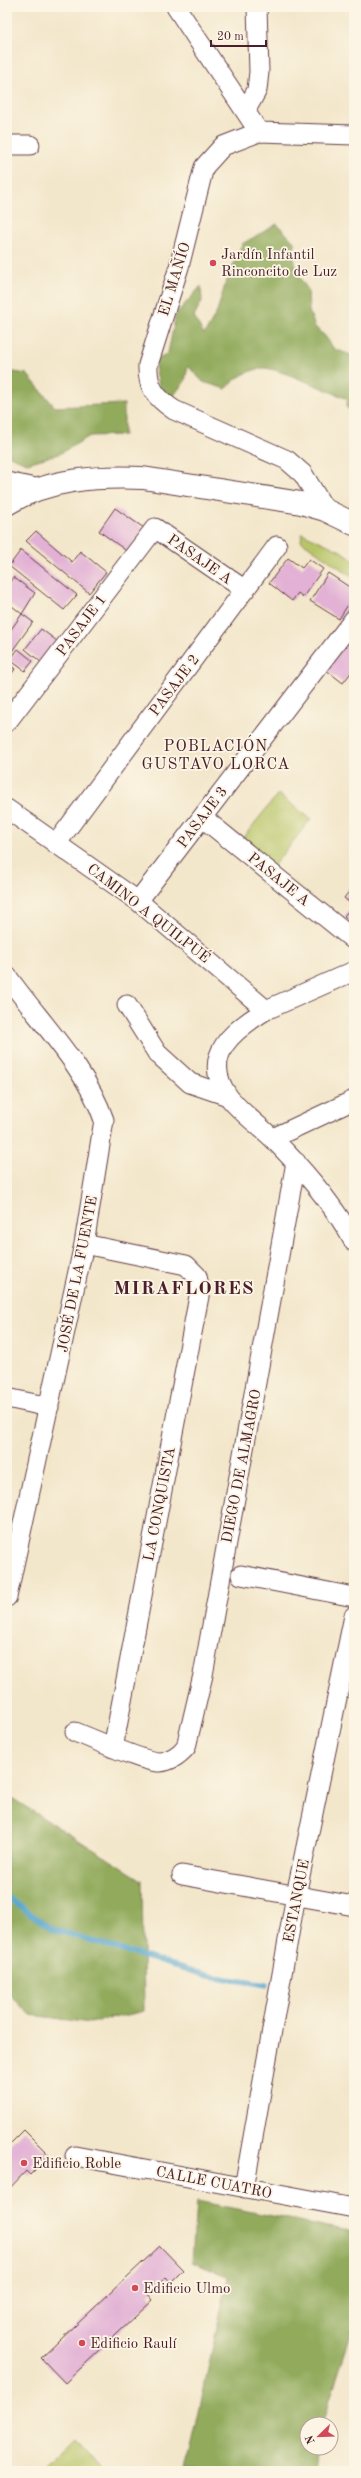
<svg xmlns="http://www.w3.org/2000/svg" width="361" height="2478" font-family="'Old Standard TT',serif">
	<rect width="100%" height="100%" fill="#fcf5e5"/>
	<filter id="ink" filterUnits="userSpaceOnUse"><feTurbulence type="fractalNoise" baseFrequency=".025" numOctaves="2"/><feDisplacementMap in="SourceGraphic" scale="8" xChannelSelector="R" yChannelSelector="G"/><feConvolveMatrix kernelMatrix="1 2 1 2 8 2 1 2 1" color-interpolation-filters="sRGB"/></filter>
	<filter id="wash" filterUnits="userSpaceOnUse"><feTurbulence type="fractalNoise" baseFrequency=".012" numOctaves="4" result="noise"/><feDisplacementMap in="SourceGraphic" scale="16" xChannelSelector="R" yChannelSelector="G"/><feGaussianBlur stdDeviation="0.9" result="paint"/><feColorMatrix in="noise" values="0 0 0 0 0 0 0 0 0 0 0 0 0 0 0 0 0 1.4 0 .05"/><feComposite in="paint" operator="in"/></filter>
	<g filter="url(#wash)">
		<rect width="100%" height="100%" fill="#f3e7cb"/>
		<path fill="#b7c568" stroke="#80724a" d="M 302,533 L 341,551 L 354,561 L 354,578 L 301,541 Z
			M 278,794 L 311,819 L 270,870 L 238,844 Z
			M 74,2438 L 105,2471 L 40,2471 Z"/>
		<path fill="#91aa5c" stroke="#6e6444" d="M 277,224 L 295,243 L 294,259 L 298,275 L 308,290 L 309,311 L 315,327 L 325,336 L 334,349 L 354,356 L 354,414 L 346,407 L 348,399 C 332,393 276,367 263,368 C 249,370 234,378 226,389 L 203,382 L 188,366 L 185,381 L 164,408 L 154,362 L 168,353 L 176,314 L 201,286 L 202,301 L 194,316 L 204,335 L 217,312 L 225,285 L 242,244 Z
			M 7,368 L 8,371 L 27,374 L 55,407 L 124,404 L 124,435 L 90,436 L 59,454 L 27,463 L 7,455 Z
			M 7,1795 L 142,1880 L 144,2011 L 90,2023 L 31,2015 L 7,1992 Z
			M 196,2201 L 354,2232 L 354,2325 L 322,2424 L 307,2424 L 307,2448 L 316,2448 L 313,2471 L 186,2471 L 228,2277 L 192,2262 Z"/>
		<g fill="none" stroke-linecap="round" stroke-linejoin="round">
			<path stroke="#51a3cc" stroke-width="5.5" d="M 7,1897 L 52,1929 L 209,1976 L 267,1985"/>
		</g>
		<g id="blocks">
			<path fill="#e2b1d5" d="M 115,508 L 144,528 L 128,552 L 99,531 Z
				M 36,531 L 72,562 L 80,551 L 106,572 L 89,593 L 26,541 Z
				M 21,550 L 77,595 L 64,610 L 9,566 Z
				M 288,558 L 302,568 L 309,559 L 323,569 L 303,597 L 298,593 L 292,601 L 269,583 Z
				M 328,573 L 354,590 L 354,595 L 339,619 L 310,601 Z
				M 13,577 L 35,593 L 22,614 L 7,602 L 7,586 Z
				M 22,614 L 33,622 L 7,658 L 7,635 Z
				M 41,629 L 57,641 L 41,662 L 25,649 Z
				M 350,639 L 354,642 L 354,671 L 353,670 L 343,683 L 326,670 Z
				M 18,649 L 33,661 L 25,671 L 10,660 Z
				M 7,663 L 15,669 L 7,680 Z
				M 354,885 L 354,923 L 353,924 L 344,916 L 353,905 L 344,898 Z
				M 24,2130 L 49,2155 L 30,2175 L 26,2171 L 7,2191 L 7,2147 Z
				M 160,2246 L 183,2270 L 171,2282 L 166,2277 L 148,2294 L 153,2300 L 65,2383 L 41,2358 Z"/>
		</g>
	</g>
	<g filter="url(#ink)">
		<use href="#blocks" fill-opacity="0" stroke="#633d43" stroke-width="1"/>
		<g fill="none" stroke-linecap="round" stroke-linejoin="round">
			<g stroke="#633d43" stroke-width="21">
				<path id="minor" d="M 176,7 L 259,132
					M 246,110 L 257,90 L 259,72 L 257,7
					M 7,145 L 30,145
					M 7,482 L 40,489
					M 325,510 L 303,474 L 287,460 L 174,410 C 156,398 147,387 148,365 L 179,267 L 204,167 L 223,146 L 259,132 L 354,135
					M 7,722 L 155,528 L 245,590
					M 7,809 L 138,901 L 266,1010 C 235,1029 199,1055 228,1096 C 239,1112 266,1130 280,1146 C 308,1175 335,1206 354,1242
					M 203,818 L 354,940
					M 56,844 L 277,546
					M 138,901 L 354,619
					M 7,976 C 39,1021 86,1067 104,1120 L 84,1244 L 7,1597
					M 127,1005 L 157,1053 L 190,1083 L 228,1096
					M 266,1010 L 354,971
					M 273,1138 L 354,1100
					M 84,1244 L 186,1265 L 197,1276 L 200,1291 L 113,1748
					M 7,1398 L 49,1407
					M 241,1575 L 354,1597
					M 75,1732 C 91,1738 146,1763 160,1762 C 171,1761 179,1755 186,1747 L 203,1675 L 296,1162
					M 182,1875 L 354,1906
					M 75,2156 L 354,2208
					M 244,2188 L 296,1895 L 354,1616"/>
			</g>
			<g stroke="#633d43" stroke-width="24">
				<path id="tertiary" d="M 7,504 C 47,479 97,476 143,478 L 301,503 L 325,510 L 354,524"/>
			</g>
			<use href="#minor" stroke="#fff" stroke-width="19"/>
			<use href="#tertiary" stroke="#fff" stroke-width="22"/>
		</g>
	</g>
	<g fill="#d1495b" stroke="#fcf5e5" stroke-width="1.5">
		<circle cx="213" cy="263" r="4"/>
		<circle cx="24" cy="2163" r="4"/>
		<circle cx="135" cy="2288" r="4"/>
		<circle cx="82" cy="2343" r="4"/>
	</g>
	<g text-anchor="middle" stroke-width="3.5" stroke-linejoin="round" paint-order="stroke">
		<g font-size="15" fill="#4a1f2b" stroke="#fcf5e5" text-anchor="start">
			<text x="221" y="259">Jardín Infantil<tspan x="221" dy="17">Rinconcito de Luz</tspan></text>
			<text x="32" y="2168">Edificio Roble</text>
			<text x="143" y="2293">Edificio Ulmo</text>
			<text x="90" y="2348">Edificio Raulí</text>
		</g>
		<g font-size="15" fill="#4a1f2b" stroke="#fcf5e5">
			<text transform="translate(174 279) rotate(-73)" y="5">EL MAÑÍO</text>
			<text transform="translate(200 559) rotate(35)" y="5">PASAJE A</text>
			<text transform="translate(81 625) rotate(-53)" y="5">PASAJE 1</text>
			<text transform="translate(174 685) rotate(-53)" y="5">PASAJE 2</text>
			<text transform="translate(202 817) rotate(-53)" y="5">PASAJE 3</text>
			<text transform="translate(279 879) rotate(39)" y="5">PASAJE A</text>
			<text transform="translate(149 913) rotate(38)" y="5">CAMINO A QUILPUÉ</text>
			<text transform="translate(77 1274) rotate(-79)" y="5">JOSÉ DE LA FUENTE</text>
			<text transform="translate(241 1466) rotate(-79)" y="5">DIEGO DE ALMAGRO</text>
			<text transform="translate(159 1504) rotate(-79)" y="5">LA CONQUISTA</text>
			<text transform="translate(296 1901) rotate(-79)" y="5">ESTANQUE</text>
			<text transform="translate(214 2182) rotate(11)" y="5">CALLE CUATRO</text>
		</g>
		<g font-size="16" letter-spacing="1" fill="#4a1f2b" stroke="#fcf5e5">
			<text x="216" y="751">POBLACIÓN<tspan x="216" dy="18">GUSTAVO LORCA</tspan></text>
		</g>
		<g font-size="19" font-weight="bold" letter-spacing="1" fill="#4a1f2b" stroke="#fcf5e5">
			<text x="184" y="1294">MIRAFLORES</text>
		</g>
	</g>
	<rect width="361" height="2478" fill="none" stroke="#fcf5e5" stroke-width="24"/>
	<g transform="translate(319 2436) rotate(247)"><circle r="19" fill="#fcf5e5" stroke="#b59f9b"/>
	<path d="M0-3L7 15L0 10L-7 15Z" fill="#d1495b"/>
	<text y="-6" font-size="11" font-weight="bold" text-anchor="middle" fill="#4a1f2b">N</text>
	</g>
	<path d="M211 40v6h55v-6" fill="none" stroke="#4a1f2b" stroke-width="2"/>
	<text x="217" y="40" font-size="12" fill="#4a1f2b" stroke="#fcf5e5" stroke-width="3" paint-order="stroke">20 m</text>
</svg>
